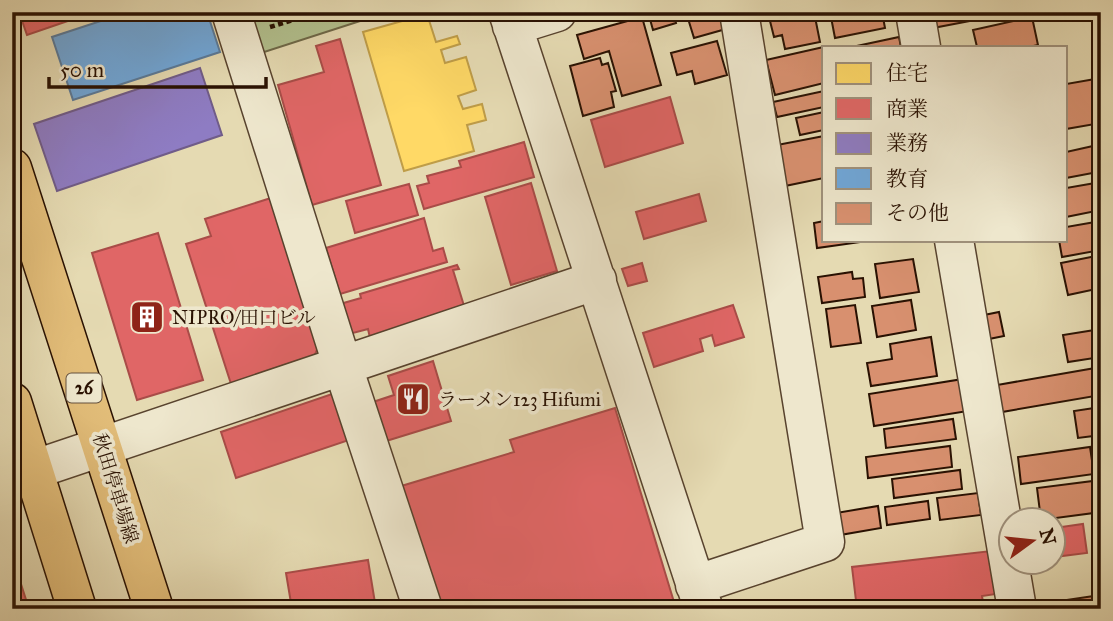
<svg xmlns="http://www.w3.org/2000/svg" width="1113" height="621" font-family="'IM FELL Great Primer','Noto Serif JP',serif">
	<rect width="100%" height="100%" fill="#e5dab2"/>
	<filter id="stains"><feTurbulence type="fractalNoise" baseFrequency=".00286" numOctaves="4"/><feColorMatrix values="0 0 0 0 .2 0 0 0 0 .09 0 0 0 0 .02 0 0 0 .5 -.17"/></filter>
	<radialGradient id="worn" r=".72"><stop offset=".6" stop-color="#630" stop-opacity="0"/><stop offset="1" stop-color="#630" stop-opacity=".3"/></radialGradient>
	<path fill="#b2c08e" stroke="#6e6848" stroke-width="2" d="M 245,12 L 388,12 L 258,54 Z"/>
	<path fill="#ffd966" stroke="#bf9d48" stroke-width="2" d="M 427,14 L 436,42 L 457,36 L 460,44 L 441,50 L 445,63 L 466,57 L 476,90 L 458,96 L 463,109 L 482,104 L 486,120 L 467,125 L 474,151 L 404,171 L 363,32 Z"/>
	<path fill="#e06666" stroke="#a94c48" stroke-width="2" d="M 19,12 L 94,12 L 27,35 Z
		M 340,39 L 381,185 L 312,205 L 278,85 L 324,72 L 316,46 Z
		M 670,97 L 683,143 L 605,167 L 591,120 Z
		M 524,142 L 534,177 L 424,209 L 417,186 L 429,183 L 427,176 L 461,167 L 459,161 Z
		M 531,183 L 557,271 L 511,285 L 485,197 Z
		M 409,184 L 418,215 L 355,233 L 346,201 Z
		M 699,194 L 706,221 L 644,239 L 636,212 Z
		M 274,197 L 320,342 L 312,362 L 232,387 L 186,244 L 211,236 L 205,219 Z
		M 424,218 L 433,251 L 443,248 L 447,262 L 340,294 L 326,248 Z
		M 158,233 L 203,380 L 137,400 L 92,253 Z
		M 642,263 L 647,281 L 628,286 L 622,269 Z
		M 457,265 L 459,269 L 453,270 L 465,309 L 370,338 L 368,329 L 353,333 L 347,328 L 340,304 L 361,298 L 360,294 Z
		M 733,305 L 744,337 L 715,346 L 712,335 L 700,339 L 703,351 L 654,367 L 643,333 Z
		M 433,361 L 451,421 L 383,442 L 370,403 L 394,395 L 388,376 Z
		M 335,393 L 355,438 L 236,478 L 221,432 Z
		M 615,408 L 674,602 L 650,609 L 435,609 L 398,487 L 514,452 L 510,440 Z
		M 1083,524 L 1087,553 L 1054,557 L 1054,528 Z
		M 991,551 L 996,594 L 982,596 L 984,609 L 857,609 L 852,567 Z
		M 12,556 L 29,609 L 12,609 Z
		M 368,560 L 376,609 L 292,609 L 286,573 Z"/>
	<path fill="#8e7cc3" stroke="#705c89" stroke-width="2" d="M 200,68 L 222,135 L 57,191 L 34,124 Z"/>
	<path fill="#6fa8dc" stroke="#5a7b9b" stroke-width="2" d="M 128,12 L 207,12 L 220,52 L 73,100 L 52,37 Z"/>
	<path fill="#d8906f" stroke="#291102" stroke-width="2" d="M 648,12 L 673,12 L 676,23 L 653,30 Z
		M 686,12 L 728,12 L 733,27 L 694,38 Z
		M 789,12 L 814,12 L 820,42 L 785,49 L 782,35 L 774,37 L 769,17 Z
		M 830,12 L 882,12 L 885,28 L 835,38 Z
		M 930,12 L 995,12 L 996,16 L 933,28 Z
		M 642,17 L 661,85 L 622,96 L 609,51 L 584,59 L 577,35 Z
		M 1032,17 L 1038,45 L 1029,47 L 977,47 L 973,30 Z
		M 899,37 L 901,47 L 852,47 Z
		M 717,41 L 727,75 L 695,84 L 692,71 L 677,75 L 671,53 Z
		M 828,46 L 824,47 L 824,83 L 775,95 L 766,60 Z
		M 600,58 L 602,65 L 608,63 L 616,91 L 611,92 L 614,107 L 583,116 L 570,66 Z
		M 1101,78 L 1101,123 L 1066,129 L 1066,84 Z
		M 824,91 L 824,107 L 777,117 L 773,102 Z
		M 824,112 L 824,130 L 800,135 L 796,118 Z
		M 824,136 L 824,178 L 785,186 L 777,145 Z
		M 1093,146 L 1098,172 L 1066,178 L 1066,152 Z
		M 1101,182 L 1101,210 L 1066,217 L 1066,188 Z
		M 824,221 L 824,240 L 861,240 L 861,242 L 817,248 L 814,223 Z
		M 1101,221 L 1101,250 L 1062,257 L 1059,240 L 1066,240 L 1066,227 Z
		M 1101,255 L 1101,288 L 1068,295 L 1061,263 Z
		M 913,259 L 919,292 L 880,298 L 875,264 Z
		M 852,272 L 853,279 L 863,278 L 865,297 L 822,303 L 818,277 Z
		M 911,300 L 916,330 L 877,337 L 872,306 Z
		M 855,305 L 861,343 L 831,347 L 826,309 Z
		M 999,312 L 1004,336 L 984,340 L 979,316 Z
		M 1101,329 L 1101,357 L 1068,362 L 1063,335 Z
		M 931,337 L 937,376 L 871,386 L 867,363 L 892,359 L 890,344 Z
		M 1101,367 L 1101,395 L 1002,412 L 997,385 Z
		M 963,379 L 968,411 L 874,426 L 869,394 Z
		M 1101,407 L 1101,435 L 1078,438 L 1074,411 Z
		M 953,419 L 956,439 L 886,448 L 884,429 Z
		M 950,446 L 952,467 L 868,478 L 866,457 Z
		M 1090,447 L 1094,474 L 1021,484 L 1018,457 Z
		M 960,470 L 962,489 L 894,498 L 892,479 Z
		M 1101,480 L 1101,512 L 1041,520 L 1037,488 Z
		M 978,493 L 981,515 L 940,520 L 937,498 Z
		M 928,501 L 930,519 L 887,525 L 885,507 Z
		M 878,506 L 881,528 L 840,535 L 836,513 Z
		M 1101,525 L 1101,554 L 1098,555 L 1094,526 Z
		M 1101,595 L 1101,609 L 1067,609 L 1066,600 Z"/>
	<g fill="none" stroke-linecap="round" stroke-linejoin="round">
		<g stroke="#58432e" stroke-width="41">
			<path id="minor" d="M 231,12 L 342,364 L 423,609
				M 508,12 L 703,607
				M 915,12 L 921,47
				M 512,26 L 557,12
				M 954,240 L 1017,609
				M 12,477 L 597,280
				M 695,585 L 825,542 L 739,12"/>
		</g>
		<g stroke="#291102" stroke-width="41">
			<path id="major" d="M 12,168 L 154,609
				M 12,402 L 77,609"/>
		</g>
		<path stroke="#291102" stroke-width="4.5" stroke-dasharray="5 3.5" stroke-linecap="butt" d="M 270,27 L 319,12"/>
		<use href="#minor" stroke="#eee7cd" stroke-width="38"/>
		<use href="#major" stroke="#e2bd79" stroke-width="38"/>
	</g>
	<defs>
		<g id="building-square" transform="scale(1.75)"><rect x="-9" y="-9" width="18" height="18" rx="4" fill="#8f2418" stroke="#eee7cd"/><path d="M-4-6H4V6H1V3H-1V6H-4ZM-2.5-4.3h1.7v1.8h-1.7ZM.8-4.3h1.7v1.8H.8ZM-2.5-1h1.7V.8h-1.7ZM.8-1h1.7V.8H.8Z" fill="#fff"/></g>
		<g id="restaurant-square" transform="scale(1.75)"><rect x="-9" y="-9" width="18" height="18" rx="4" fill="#8f2418" stroke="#eee7cd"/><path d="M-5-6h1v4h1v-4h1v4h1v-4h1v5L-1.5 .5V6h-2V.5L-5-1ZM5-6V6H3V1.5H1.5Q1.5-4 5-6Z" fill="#fff"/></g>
	</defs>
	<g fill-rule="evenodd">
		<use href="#building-square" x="147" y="317"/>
		<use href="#restaurant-square" x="413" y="399"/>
	</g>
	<g text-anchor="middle" stroke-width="7" stroke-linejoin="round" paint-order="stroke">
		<rect fill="#eee7cd" stroke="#64513f" stroke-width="2" x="66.5" y="373.5" width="35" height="29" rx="5"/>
		<g font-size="18" font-weight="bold" fill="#291102">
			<text x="84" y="394">26</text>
		</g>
		<g font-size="19" fill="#291102" stroke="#eee7cd" text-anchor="start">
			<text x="172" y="324">NIPRO/田口ビル</text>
			<text x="438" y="406">ラーメン123 Hifumi</text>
		</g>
		<g font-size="19" fill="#291102" stroke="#eee7cd">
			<text transform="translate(116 488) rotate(73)" y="7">秋田停車場線</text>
		</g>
	</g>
	<rect width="1113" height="621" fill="none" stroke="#e5dab2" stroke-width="42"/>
	<rect x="14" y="14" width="1085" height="593" fill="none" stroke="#291102" stroke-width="3.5"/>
	<rect x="21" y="21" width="1071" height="579" fill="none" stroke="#291102" stroke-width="2"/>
	<rect x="822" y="46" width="245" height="196" fill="#eee7cd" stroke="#9f917c" stroke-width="2"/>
	<rect x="836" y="63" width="35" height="21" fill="#ffd966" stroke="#9f917c" stroke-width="2"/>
	<text x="886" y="80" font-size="21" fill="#291102">住宅</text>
	<rect x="836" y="98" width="35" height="21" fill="#e06666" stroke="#9f917c" stroke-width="2"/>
	<text x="886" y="116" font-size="21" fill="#291102">商業</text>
	<rect x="836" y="133" width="35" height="21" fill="#8e7cc3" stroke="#9f917c" stroke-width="2"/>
	<text x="886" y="150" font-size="21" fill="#291102">業務</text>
	<rect x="836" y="168" width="35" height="21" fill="#6fa8dc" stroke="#9f917c" stroke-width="2"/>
	<text x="886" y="186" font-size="21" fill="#291102">教育</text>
	<rect x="836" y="203" width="35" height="21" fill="#d8906f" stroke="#9f917c" stroke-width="2"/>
	<text x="886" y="220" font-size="21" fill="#291102">その他</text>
	<g transform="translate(1032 541) rotate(75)"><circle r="33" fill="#eee7cd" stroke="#9f917c" stroke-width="2"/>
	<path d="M0-5L12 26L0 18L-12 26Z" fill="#8f2418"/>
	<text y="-10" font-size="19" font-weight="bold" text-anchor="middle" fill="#291102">N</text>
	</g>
	<path d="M49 77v10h217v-10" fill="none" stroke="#291102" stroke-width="3.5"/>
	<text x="60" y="77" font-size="21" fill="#291102" stroke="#eee7cd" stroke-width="5" paint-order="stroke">50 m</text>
	<rect width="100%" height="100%" filter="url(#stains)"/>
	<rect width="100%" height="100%" fill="url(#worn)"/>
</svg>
